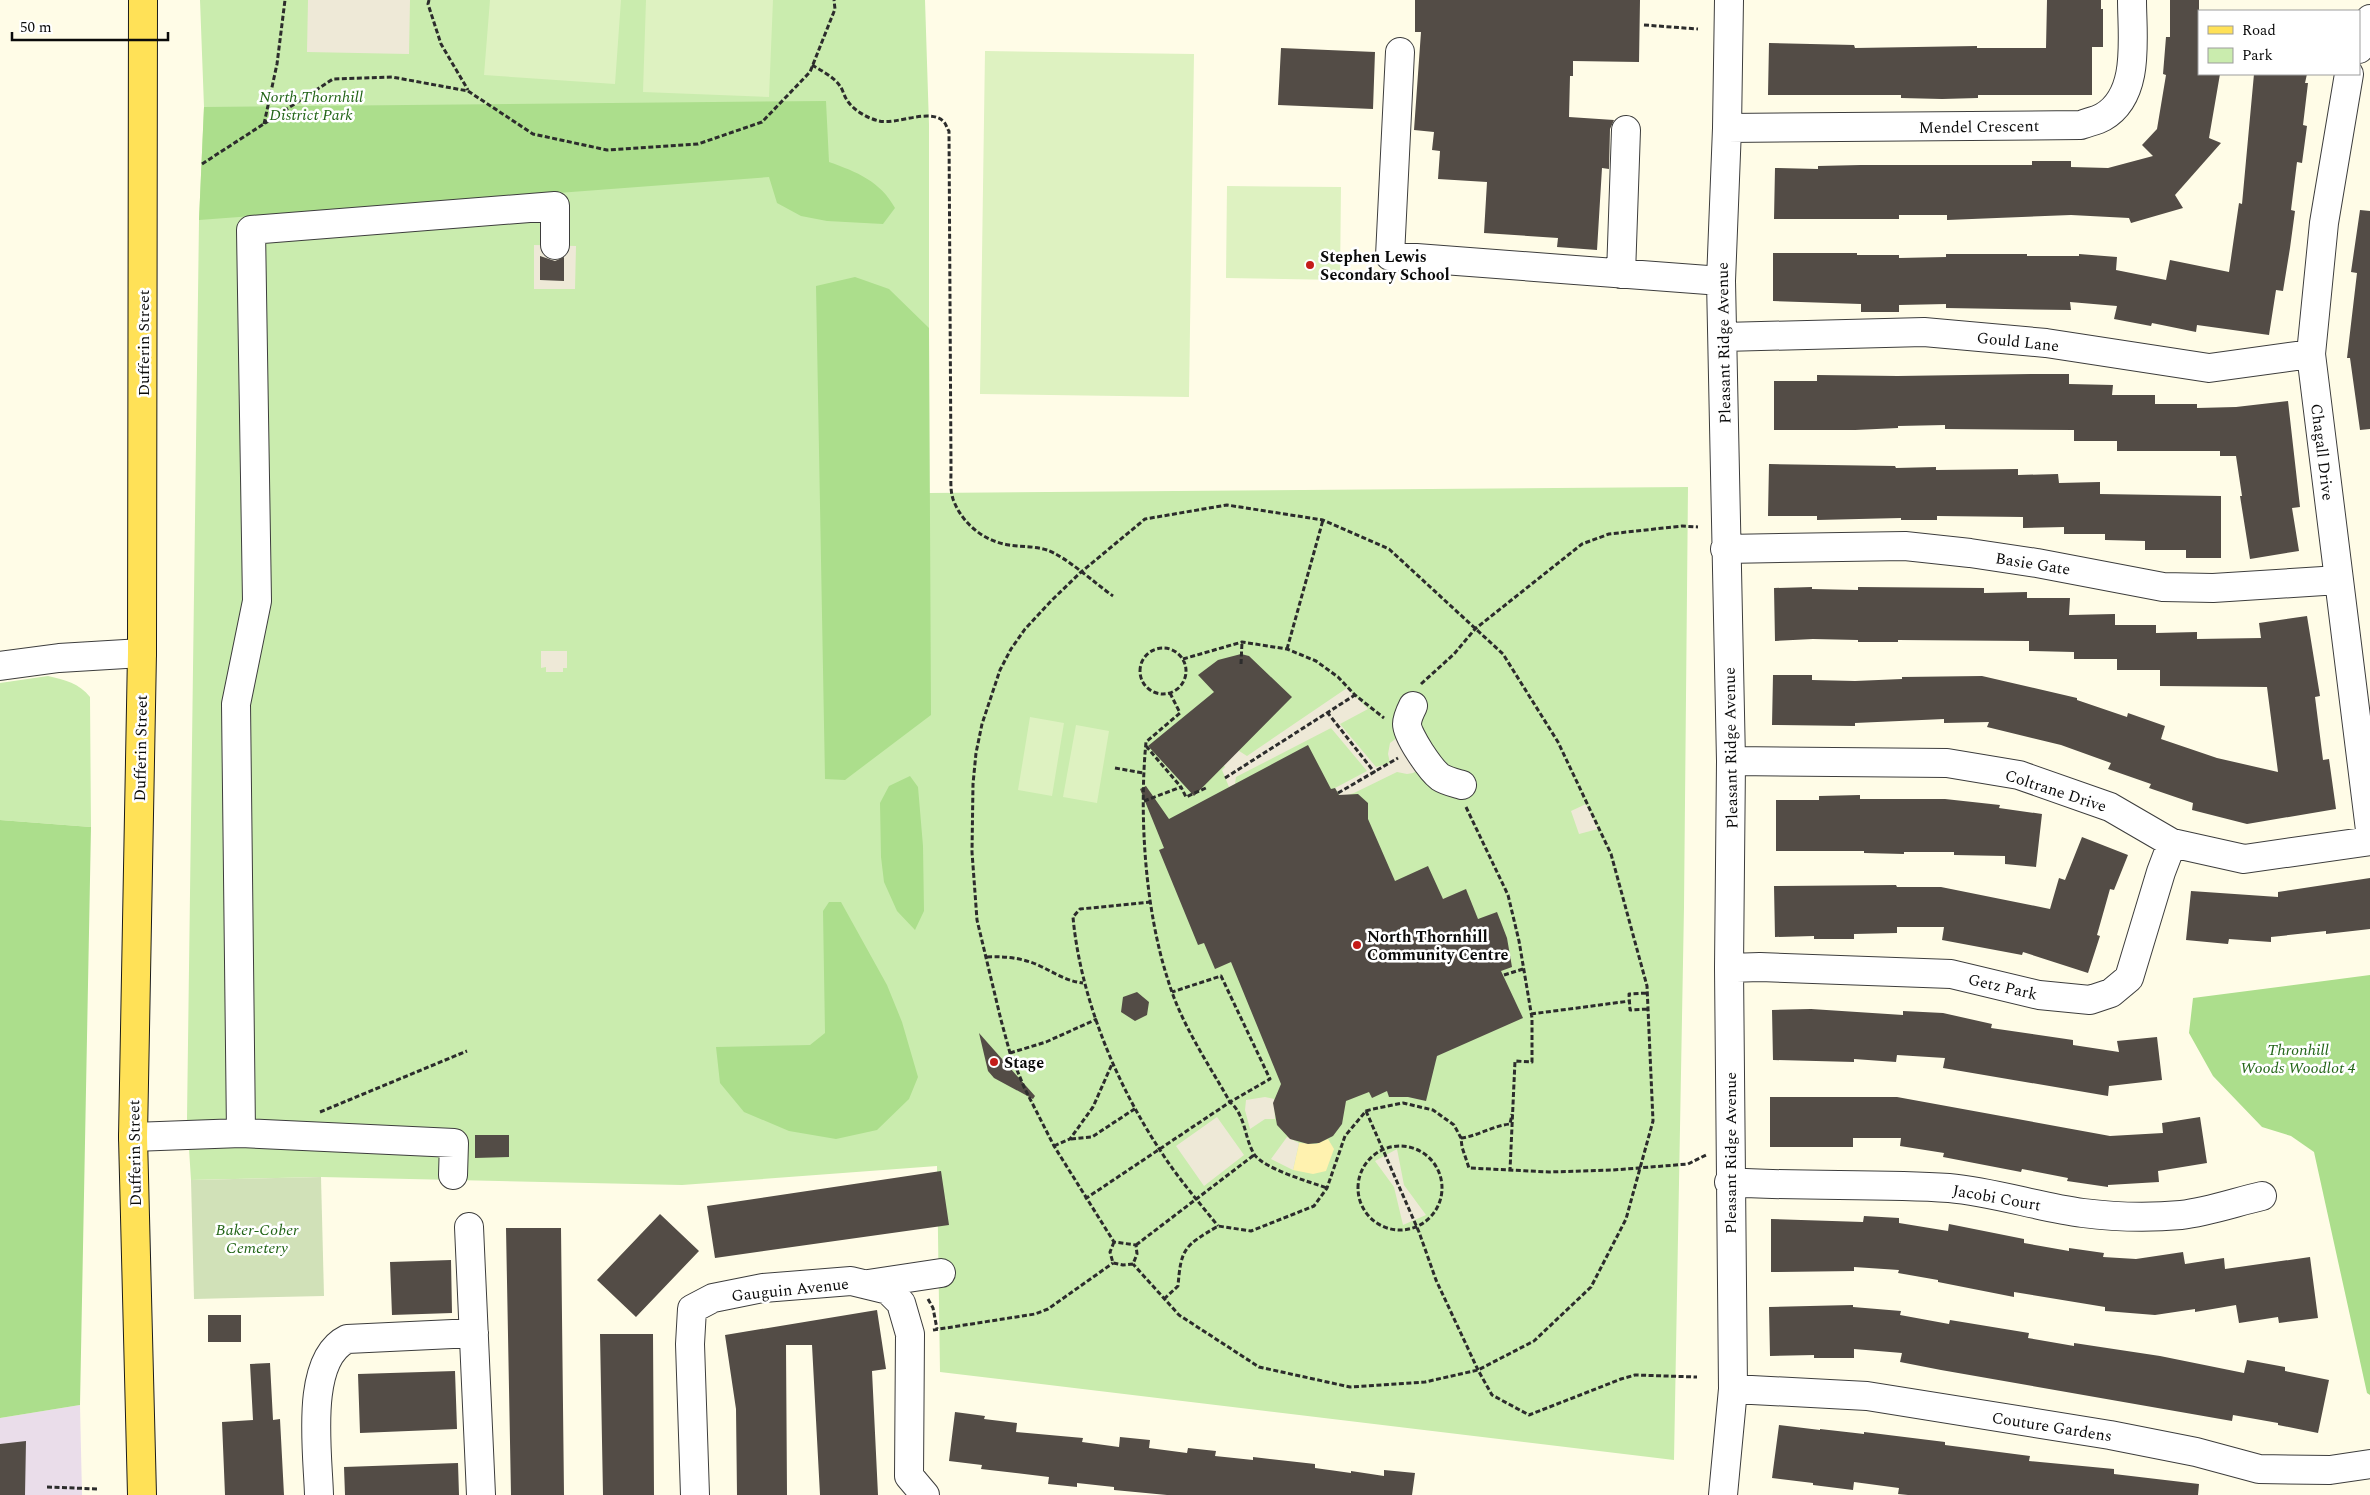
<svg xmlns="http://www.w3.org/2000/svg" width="2370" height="1495" font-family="Spectral,serif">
	<rect width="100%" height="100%" fill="#fffce7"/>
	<path fill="#eaddea" d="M 80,1405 L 82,1495 L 0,1495 L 0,1418 Z"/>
	<path fill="#caecae" d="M 200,0 L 925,0 L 929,125 L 929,493 L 1688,487 L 1684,907 L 1674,1460 L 940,1372 L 937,1166 L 682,1185 L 321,1177 L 191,1180 L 187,1118 L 199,220 L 204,107 Z
		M 48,676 C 65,680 79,683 90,697 L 91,827 L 0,820 L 0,683 Z"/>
	<path fill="#acde8c" d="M 826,101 L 829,162 C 857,172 880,181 895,208 L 883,224 L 827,221 L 801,216 L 777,203 L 769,177 L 199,220 L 204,107 Z
		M 855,277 L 889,289 L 929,328 L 931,715 L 845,780 L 825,779 L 816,286 Z
		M 910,776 L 918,787 L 923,846 L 924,911 L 915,930 L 897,911 L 884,882 L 881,857 L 880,803 L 889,786 Z
		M 0,820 L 91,827 L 80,1405 L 0,1418 Z
		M 829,902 L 841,902 L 887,985 L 902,1022 L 918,1077 L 909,1099 L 877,1130 L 836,1139 L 789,1131 L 744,1112 L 720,1083 L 716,1047 L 810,1045 L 825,1033 L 823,911 Z
		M 2370,975 L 2370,1395 L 2367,1393 L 2314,1152 L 2291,1136 L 2262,1127 L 2213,1076 L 2189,1033 L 2193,998 Z"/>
	<path fill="#fff2af" d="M 1328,1139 L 1334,1149 L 1326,1171 L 1313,1174 L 1293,1170 L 1299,1143 L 1316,1144 Z"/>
	<path fill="#d1e1b8" d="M 321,1177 L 324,1296 L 194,1299 L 191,1180 Z"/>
	<path fill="#def2c1" d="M 490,0 L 621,0 L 615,84 L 484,75 Z
		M 646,0 L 773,0 L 769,97 L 643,92 Z
		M 985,51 L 1194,54 L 1189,397 L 980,394 Z
		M 1227,186 L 1341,187 L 1340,280 L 1226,278 Z
		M 1030,717 L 1064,723 L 1052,796 L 1018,790 Z
		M 1076,725 L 1109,731 L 1097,803 L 1063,797 Z"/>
	<path fill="#eee9d7" d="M 308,0 L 410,0 L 409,54 L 307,52 Z
		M 534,245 L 576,246 L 575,289 L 534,289 Z
		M 541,651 L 567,651 L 567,668 L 563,668 L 563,672 L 546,672 L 546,667 L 541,668 Z
		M 1347,688 L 1368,709 L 1340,724 L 1376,767 L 1390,763 L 1388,754 L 1390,743 L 1402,734 L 1425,766 L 1413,773 L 1407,774 L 1397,772 L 1354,793 L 1341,797 L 1335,788 L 1367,771 L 1331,728 L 1236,777 L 1235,784 L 1229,787 L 1222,770 L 1225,767 L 1223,764 L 1236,749 L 1247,756 Z
		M 1586,804 L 1598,829 L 1579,834 L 1571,811 Z
		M 1265,1097 L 1274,1099 L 1275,1119 L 1265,1119 L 1250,1129 L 1245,1110 L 1246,1100 Z
		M 1217,1117 L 1244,1155 L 1204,1186 L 1176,1146 Z
		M 1287,1137 L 1299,1143 L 1293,1170 L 1271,1159 Z
		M 1397,1149 L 1404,1185 L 1426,1215 L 1403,1225 L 1394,1187 L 1375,1161 Z"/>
	<path fill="#534c46" d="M 1415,0 L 1640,0 L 1639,62 L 1573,61 L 1573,76 L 1570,76 L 1569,117 L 1614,120 L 1610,129 L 1609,169 L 1602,168 L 1597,250 L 1557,247 L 1558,238 L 1484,233 L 1487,182 L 1438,179 L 1440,151 L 1432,150 L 1434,132 L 1414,130 L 1421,32 L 1415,32 Z
		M 2047,0 L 2101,0 L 2101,9 L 2103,9 L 2103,47 L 2092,47 L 2092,95 L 1978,95 L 1978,98 L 1942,99 L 1901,98 L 1901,95 L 1768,95 L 1769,43 L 1854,45 L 1855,48 L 1977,46 L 1977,48 L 2046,48 Z
		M 2170,0 L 2199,0 L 2199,74 L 2220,74 L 2209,138 L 2221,143 L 2175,195 L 2183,208 L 2131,223 L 2129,218 L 2071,215 L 1947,220 L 1947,215 L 1899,215 L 1899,219 L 1774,219 L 1775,168 L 1818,169 L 1818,166 L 1861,165 L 2032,165 L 2032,161 L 2071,161 L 2071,167 L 2108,168 L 2153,156 L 2142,145 L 2157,129 L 2166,75 L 2163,74 L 2166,37 L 2170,37 Z
		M 1281,48 L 1375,52 L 1373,109 L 1278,105 Z
		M 2254,74 L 2307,74 L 2305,83 L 2308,83 L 2303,125 L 2307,126 L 2302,163 L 2297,162 L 2291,210 L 2295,211 L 2290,248 L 2283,291 L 2276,290 L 2269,335 L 2197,325 L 2196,332 L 2152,323 L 2151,326 L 2114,319 L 2117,306 L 2070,302 L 2071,310 L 1946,308 L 1946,304 L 1899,305 L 1899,312 L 1861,312 L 1861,304 L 1773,301 L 1773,253 L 1857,253 L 1857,255 L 1899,255 L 1899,258 L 1946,257 L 1946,254 L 2027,254 L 2027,256 L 2079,256 L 2079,254 L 2117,257 L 2116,270 L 2166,280 L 2170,260 L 2229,272 L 2239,203 L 2242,204 Z
		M 2360,210 L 2370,211 L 2370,429 L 2360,430 L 2350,358 L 2347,358 L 2357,273 L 2351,272 Z
		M 540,256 L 555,261 L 564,257 L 564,281 L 540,280 Z
		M 2031,374 L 2069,374 L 2069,384 L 2113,385 L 2112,395 L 2155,395 L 2155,404 L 2197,404 L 2197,408 L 2236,407 L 2288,401 L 2300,507 L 2292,508 L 2299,551 L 2250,559 L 2240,496 L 2242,496 L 2236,456 L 2220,456 L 2220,451 L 2117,451 L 2117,441 L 2074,441 L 2074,430 L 1945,429 L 1945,425 L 1898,426 L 1898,428 L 1855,430 L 1774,430 L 1774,381 L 1817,381 L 1817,375 L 1898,376 Z
		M 1769,464 L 1895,466 L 1896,468 L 1936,467 L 1936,470 L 2018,469 L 2018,475 L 2058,474 L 2059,483 L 2100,482 L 2100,494 L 2221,496 L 2221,558 L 2186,558 L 2186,550 L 2145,550 L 2145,541 L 2105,540 L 2105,534 L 2064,534 L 2064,527 L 2023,528 L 2023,517 L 1937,516 L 1937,520 L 1901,520 L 1901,518 L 1817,520 L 1817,516 L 1768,516 Z
		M 1812,587 L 1812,589 L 1858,590 L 1858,587 L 1984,588 L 1984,593 L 2027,592 L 2027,598 L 2070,598 L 2069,615 L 2115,614 L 2115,625 L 2156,625 L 2156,633 L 2197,632 L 2197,639 L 2261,638 L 2259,623 L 2307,616 L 2320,696 L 2315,697 L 2323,760 L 2329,759 L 2336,809 L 2247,824 L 2192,810 L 2193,803 L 2149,788 L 2151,784 L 2108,769 L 2111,763 L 2061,745 L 1987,727 L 1989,722 L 1944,723 L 1944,719 L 1855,723 L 1855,726 L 1772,725 L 1773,675 L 1812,675 L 1812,680 L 1855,681 L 1902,679 L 1902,677 L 1982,676 L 2077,698 L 2077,700 L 2127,717 L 2128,713 L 2165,726 L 2161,739 L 2217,758 L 2278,772 L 2267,687 L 2160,686 L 2160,670 L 2117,670 L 2117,659 L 2074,659 L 2074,652 L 2029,651 L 2029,641 L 1898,640 L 1898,642 L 1858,642 L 1858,640 L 1813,639 L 1775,641 L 1774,588 Z
		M 1241,654 L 1249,656 L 1292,697 L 1194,796 L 1148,746 L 1214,692 L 1198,675 L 1218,660 Z
		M 1308,745 L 1331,789 L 1335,788 L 1339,795 L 1358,794 L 1368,803 L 1368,819 L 1395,881 L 1428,866 L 1443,899 L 1466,889 L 1478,919 L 1497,912 L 1507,938 L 1512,967 L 1501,971 L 1523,1018 L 1437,1056 L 1426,1101 L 1408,1097 L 1389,1097 L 1387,1091 L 1372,1098 L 1369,1092 L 1346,1101 L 1342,1124 L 1333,1136 L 1319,1143 L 1308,1144 L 1290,1139 L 1277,1125 L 1273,1103 L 1281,1084 L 1231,962 L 1215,969 L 1204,943 L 1198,945 L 1159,850 L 1164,848 L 1140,789 L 1146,786 L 1169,819 Z
		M 1860,795 L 1860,799 L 1945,799 L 2000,805 L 1999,808 L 2042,814 L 2036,867 L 2005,864 L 2005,856 L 1954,855 L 1954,852 L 1904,852 L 1904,854 L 1864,853 L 1864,851 L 1776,851 L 1776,800 L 1819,800 L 1819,796 Z
		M 2082,837 L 2128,855 L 2114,890 L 2110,889 L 2097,935 L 2100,936 L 2088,973 L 2023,952 L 2022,955 L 1942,940 L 1944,927 L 1897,927 L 1897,933 L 1854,934 L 1854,939 L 1814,939 L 1814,936 L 1775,937 L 1774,886 L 1896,885 L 1897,887 L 1941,887 L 2050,909 L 2059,878 L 2065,880 Z
		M 2370,878 L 2370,929 L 2326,934 L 2326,931 L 2271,937 L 2271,942 L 2229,939 L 2228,944 L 2186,940 L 2191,891 L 2278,897 L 2278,892 Z
		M 1137,992 L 1149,1002 L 1147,1015 L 1135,1021 L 1121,1012 L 1123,997 Z
		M 1811,1009 L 1903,1015 L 1903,1011 L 1943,1013 L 1992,1024 L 1991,1028 L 2073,1040 L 2073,1045 L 2119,1052 L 2117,1041 L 2157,1037 L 2162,1080 L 2109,1086 L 2108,1096 L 1943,1068 L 1945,1058 L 1897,1055 L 1896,1062 L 1854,1059 L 1854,1062 L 1773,1060 L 1772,1010 Z
		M 979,1033 L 1035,1096 L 1033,1099 L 994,1078 L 988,1071 Z
		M 1770,1097 L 1897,1097 L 2110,1136 L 2163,1133 L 2162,1123 L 2200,1117 L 2207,1163 L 2158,1171 L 2159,1182 L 2108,1185 L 2108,1187 L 2067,1181 L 2068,1178 L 2022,1169 L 2021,1172 L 1943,1157 L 1944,1153 L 1900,1146 L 1901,1138 L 1853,1138 L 1853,1147 L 1770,1147 Z
		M 475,1135 L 509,1135 L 509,1157 L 475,1158 Z
		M 941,1171 L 949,1225 L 715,1258 L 707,1206 Z
		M 660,1214 L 699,1251 L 636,1317 L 597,1280 Z
		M 1864,1216 L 1899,1218 L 1899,1223 L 1948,1231 L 1949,1224 L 2024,1239 L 2024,1243 L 2069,1251 L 2069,1248 L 2104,1253 L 2103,1257 L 2136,1259 L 2183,1252 L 2185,1264 L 2224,1258 L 2225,1269 L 2310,1257 L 2318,1318 L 2279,1323 L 2278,1317 L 2239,1323 L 2236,1305 L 2195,1312 L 2195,1309 L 2155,1315 L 2105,1311 L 2105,1307 L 2014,1292 L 2014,1297 L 1938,1282 L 1938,1280 L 1898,1273 L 1899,1270 L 1854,1267 L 1854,1271 L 1771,1272 L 1771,1219 L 1863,1222 Z
		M 506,1228 L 561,1228 L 564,1495 L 511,1495 Z
		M 451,1260 L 452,1313 L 392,1315 L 390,1262 Z
		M 1853,1305 L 1853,1307 L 1901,1311 L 1900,1315 L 1949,1324 L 1950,1320 L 2029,1333 L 2028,1338 L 2074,1346 L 2074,1343 L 2160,1356 L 2244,1373 L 2247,1360 L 2285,1367 L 2285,1371 L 2329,1380 L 2318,1433 L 2278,1425 L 2278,1423 L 2233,1415 L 2232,1421 L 1941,1370 L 1900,1362 L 1902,1353 L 1854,1349 L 1854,1358 L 1814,1358 L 1814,1355 L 1770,1356 L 1769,1307 Z
		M 877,1310 L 886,1369 L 872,1371 L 878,1495 L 820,1495 L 812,1345 L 786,1345 L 787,1495 L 737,1495 L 736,1409 L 725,1335 Z
		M 208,1315 L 241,1315 L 241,1342 L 208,1342 Z
		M 600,1334 L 653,1334 L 654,1495 L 603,1495 Z
		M 270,1363 L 273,1420 L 280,1419 L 284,1495 L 225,1495 L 222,1422 L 253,1420 L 250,1364 Z
		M 455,1371 L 457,1429 L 360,1433 L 358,1374 Z
		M 955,1412 L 985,1416 L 984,1419 L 1017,1423 L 1016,1432 L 1083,1438 L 1082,1442 L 1119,1447 L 1120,1437 L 1150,1440 L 1149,1448 L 1187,1453 L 1188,1448 L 1216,1451 L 1215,1456 L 1253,1460 L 1253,1457 L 1315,1464 L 1315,1468 L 1351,1473 L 1351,1471 L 1384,1476 L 1384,1470 L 1415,1473 L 1412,1495 L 1167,1495 L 1114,1490 L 1114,1487 L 1077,1483 L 1077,1487 L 1048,1484 L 1049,1477 L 981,1469 L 982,1465 L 949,1461 Z
		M 1779,1425 L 1820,1430 L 1820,1429 L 1864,1434 L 1864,1432 L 1945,1442 L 1945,1445 L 2030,1456 L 2029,1461 L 2114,1469 L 2114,1474 L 2199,1484 L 2198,1495 L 1908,1495 L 1898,1494 L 1899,1488 L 1854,1482 L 1853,1490 L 1813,1485 L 1813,1483 L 1772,1478 Z
		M 26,1441 L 25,1495 L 0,1495 L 0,1444 Z
		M 458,1463 L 459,1495 L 345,1495 L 344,1467 Z"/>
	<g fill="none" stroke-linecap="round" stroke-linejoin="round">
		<g stroke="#3d3d3d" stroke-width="30">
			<path id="minor" d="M 2359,49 L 2370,19
				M 1400,52 L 1390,256 L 1721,281
				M 2349,74 L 2324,223 L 2311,354 L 2370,830
				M 1727,128 L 2081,125 C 2088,122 2096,121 2103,117 C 2141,95 2132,37 2132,0
				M 1621,274 L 1626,130
				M 1723,337 L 1924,332 L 2046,343 L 2209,368 L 2311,354
				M 1725,549 L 1905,546 L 1970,553 L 2037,563 L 2163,587 L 2213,588 L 2339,580
				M 0,666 L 59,658 L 142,653
				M 1413,706 C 1410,712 1407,718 1407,724 C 1407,736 1431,770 1440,777 C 1446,781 1455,783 1462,785
				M 1731,761 L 1947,763 L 2019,775 L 2110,807 L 2172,843 L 2244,859 L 2370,841
				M 1729,968 L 1760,967 L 1951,974 L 2039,995 L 2090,1000 L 2111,993 L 2129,978 L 2161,872 L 2172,843
				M 241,1133 L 236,704 L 257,601 L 251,230 L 555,206 L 555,245
				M 133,1137 L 241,1133 L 454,1143 L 453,1175
				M 1729,1182 C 1802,1187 1876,1183 1949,1188 C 1994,1192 2038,1207 2083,1213 C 2115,1217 2148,1218 2181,1215 C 2208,1212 2236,1202 2262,1196
				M 469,1227 L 481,1495
				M 868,1284 L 941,1273
				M 1733,1389 L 1867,1396 L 2110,1435 L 2196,1452 L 2259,1469 L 2330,1470 L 2370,1464
				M 319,1495 C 318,1454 304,1360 347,1339 L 474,1333
				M 695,1495 L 690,1344 L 692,1309 L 713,1298 L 763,1288 L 851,1281 L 888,1290 L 901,1303 L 910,1334 L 909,1476 L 925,1495
				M 1723,1495 L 1733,1389 L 1729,968 L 1731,761 L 1721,281 L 1727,128 L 1729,0"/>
		</g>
		<g stroke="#1b1b1b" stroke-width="30">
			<path id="major" d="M 142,1495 L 133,1137 L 142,653 L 143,0"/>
		</g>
		<path stroke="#2c2c2c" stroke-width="3" stroke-dasharray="5 2.5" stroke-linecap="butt" d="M 429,0 L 428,4 L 441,44 L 468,90
			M 1644,25 L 1698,29
			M 812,65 C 822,71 834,77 840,86 C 843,90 844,96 847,100 C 853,110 867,118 879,121 C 896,125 929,108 943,121 C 946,123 947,129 949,131 L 951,469 C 951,478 950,490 953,499 C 962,524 984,541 1009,545 C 1022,547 1035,546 1047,550 C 1065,556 1096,584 1113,596
			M 264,124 L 277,64 L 285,0
			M 202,164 L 333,79 L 392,77 L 468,91 L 533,134 L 607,150 L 698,144 L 762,122 L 810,72 L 835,9 L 834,0
			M1140 671a23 23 0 1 1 46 0a23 23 0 1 1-46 0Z
			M 1287,649 L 1323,520
			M 1183,659 L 1242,642 L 1287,649 L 1316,661 L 1338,677 L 1355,695 L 1384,718
			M 1241,664 L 1242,642
			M 1421,684 L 1454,654 L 1475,629 L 1582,544 L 1609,534 L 1682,526 L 1698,527
			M 1170,693 L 1180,713 L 1146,742 C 1139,815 1145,910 1168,980 C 1181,1024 1208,1063 1230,1102 C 1246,1116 1244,1137 1254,1154 C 1264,1169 1310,1182 1327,1188
			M 1327,712 L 1375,773
			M 1146,746 L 1181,787
			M 1115,768 L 1143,773
			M 1225,778 L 1355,695
			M 1338,793 L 1398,758
			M 1144,801 L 1181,787 L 1186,797 L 1208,787
			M 1466,807 L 1508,895 L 1519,941 L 1532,1018 L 1532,1062 L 1515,1061 L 1510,1170
			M 1151,902 L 1080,909 L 1073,917 C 1080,996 1116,1084 1160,1150 C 1177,1177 1198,1201 1218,1226
			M 987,957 C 1006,956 1023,958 1040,966 C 1055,973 1066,981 1083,983
			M 1504,975 L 1523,969
			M 1646,993 L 1629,994 L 1630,1010 L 1648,1009
			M 1531,1014 L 1630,1001
			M 1010,1053 L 1046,1042 L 1097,1019
			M 1366,1111 L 1419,1232 L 1436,1280 L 1478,1370 L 1492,1395 L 1529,1415 L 1621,1379 L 1635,1375 L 1697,1377
			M 320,1112 L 467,1051
			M 1461,1138 C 1478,1136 1492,1126 1510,1124 L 1512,1114
			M 1071,1139 L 1092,1137 L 1136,1108
			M 1054,1146 L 1070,1139 L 1093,1107 L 1112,1064
			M1358 1188a42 42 0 1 1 84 0a42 42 0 1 1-84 0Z
			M 1085,1199 L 1230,1102 L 1270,1079 L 1221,976 L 1172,992
			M 1114,1242 L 1110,1252 L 1113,1263 L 1123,1265 L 1133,1264 L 1137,1254 L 1136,1245 L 1114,1242 L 1054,1146 L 1024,1087 L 1010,1053 L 1001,1020 L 977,920 L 972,852 L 973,784 L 976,753 L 982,724 L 1000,670 L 1011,649 L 1025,629 L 1052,600 L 1080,573 L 1145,519 L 1227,505 L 1323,520 L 1389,549 L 1503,654 L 1558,742 L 1611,854 L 1647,986 L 1653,1121 L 1626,1219 L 1591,1287 L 1534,1341 L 1478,1370 L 1425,1382 L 1350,1387 L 1259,1367 L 1179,1315 L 1133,1264
			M 1136,1245 L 1254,1155
			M 928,1299 L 933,1308 L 937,1329
			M 1164,1299 L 1178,1286 C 1181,1247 1185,1246 1218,1226 L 1251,1231 L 1314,1206 L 1327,1188 L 1345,1136 L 1366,1111 L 1373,1109 L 1403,1103 L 1433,1110 L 1454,1125 L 1461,1138 L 1462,1147 L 1469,1168 L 1549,1172 L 1613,1170 L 1688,1164 L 1706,1155
			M 933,1330 L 1035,1314 L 1048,1309 L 1113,1263
			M 47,1487 L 99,1489"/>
		<use href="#minor" stroke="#fff" stroke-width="28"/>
		<use href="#major" stroke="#ffe157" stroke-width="28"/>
	</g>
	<g fill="#c41b18" stroke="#fff" stroke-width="2">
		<circle cx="1310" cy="265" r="5"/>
		<circle cx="1357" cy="945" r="5"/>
		<circle cx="994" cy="1062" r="5"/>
	</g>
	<g text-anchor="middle" stroke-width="5" stroke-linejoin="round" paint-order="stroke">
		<g font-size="16" font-style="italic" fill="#226517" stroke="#fff">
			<text x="311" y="102">North Thornhill<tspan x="311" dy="18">District Park</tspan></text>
			<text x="2298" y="1055">Thronhill<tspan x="2298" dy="18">Woods Woodlot 4</tspan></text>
			<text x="257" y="1235">Baker-Cober<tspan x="257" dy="18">Cemetery</tspan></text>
		</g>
		<g font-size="16" fill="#0a0a0a" stroke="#fff">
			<text transform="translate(1979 126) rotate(-1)" y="6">Mendel Crescent</text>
			<text transform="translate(2018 341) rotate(6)" y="6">Gould Lane</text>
			<text transform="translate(143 343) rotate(-90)" y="6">Dufferin Street</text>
			<text transform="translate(1723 343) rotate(-91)" y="6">Pleasant Ridge Avenue</text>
			<text transform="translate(2323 452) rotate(83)" y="6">Chagall Drive</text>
			<text transform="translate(2033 563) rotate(9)" y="6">Basie Gate</text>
			<text transform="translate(140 748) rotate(-89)" y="6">Dufferin Street</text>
			<text transform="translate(1730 748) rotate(-91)" y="6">Pleasant Ridge Avenue</text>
			<text transform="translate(2056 790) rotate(18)" y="6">Coltrane Drive</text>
			<text transform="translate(2003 986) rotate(13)" y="6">Getz Park</text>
			<text transform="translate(134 1153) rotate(-91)" y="6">Dufferin Street</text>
			<text transform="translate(1730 1153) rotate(-90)" y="6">Pleasant Ridge Avenue</text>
			<text transform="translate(1997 1197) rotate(10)" y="6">Jacobi Court</text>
			<text transform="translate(790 1289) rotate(-6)" y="6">Gauguin Avenue</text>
			<text transform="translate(2052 1426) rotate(9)" y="6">Couture Gardens</text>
		</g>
		<g font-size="16" font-weight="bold" fill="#0a0a0a" stroke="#fff" text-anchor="start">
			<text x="1320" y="262">Stephen Lewis<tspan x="1320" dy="18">Secondary School</tspan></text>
			<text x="1367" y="942">North Thornhill<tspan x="1367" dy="18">Community Centre</tspan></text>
			<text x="1004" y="1068">Stage</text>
		</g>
	</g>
	<rect x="2198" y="10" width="162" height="65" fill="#ffffff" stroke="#9d9d9d"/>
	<rect x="2208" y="26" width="25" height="8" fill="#ffe157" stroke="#9d9d9d"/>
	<text x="2242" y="35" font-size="15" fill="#0a0a0a">Road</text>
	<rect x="2208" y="48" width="25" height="15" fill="#caecae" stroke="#9d9d9d"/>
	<text x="2242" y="60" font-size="15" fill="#0a0a0a">Park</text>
	<path d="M12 32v8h156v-8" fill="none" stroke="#0a0a0a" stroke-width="2.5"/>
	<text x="20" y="32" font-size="15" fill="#0a0a0a" stroke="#ffffff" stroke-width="4" paint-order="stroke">50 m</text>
</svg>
